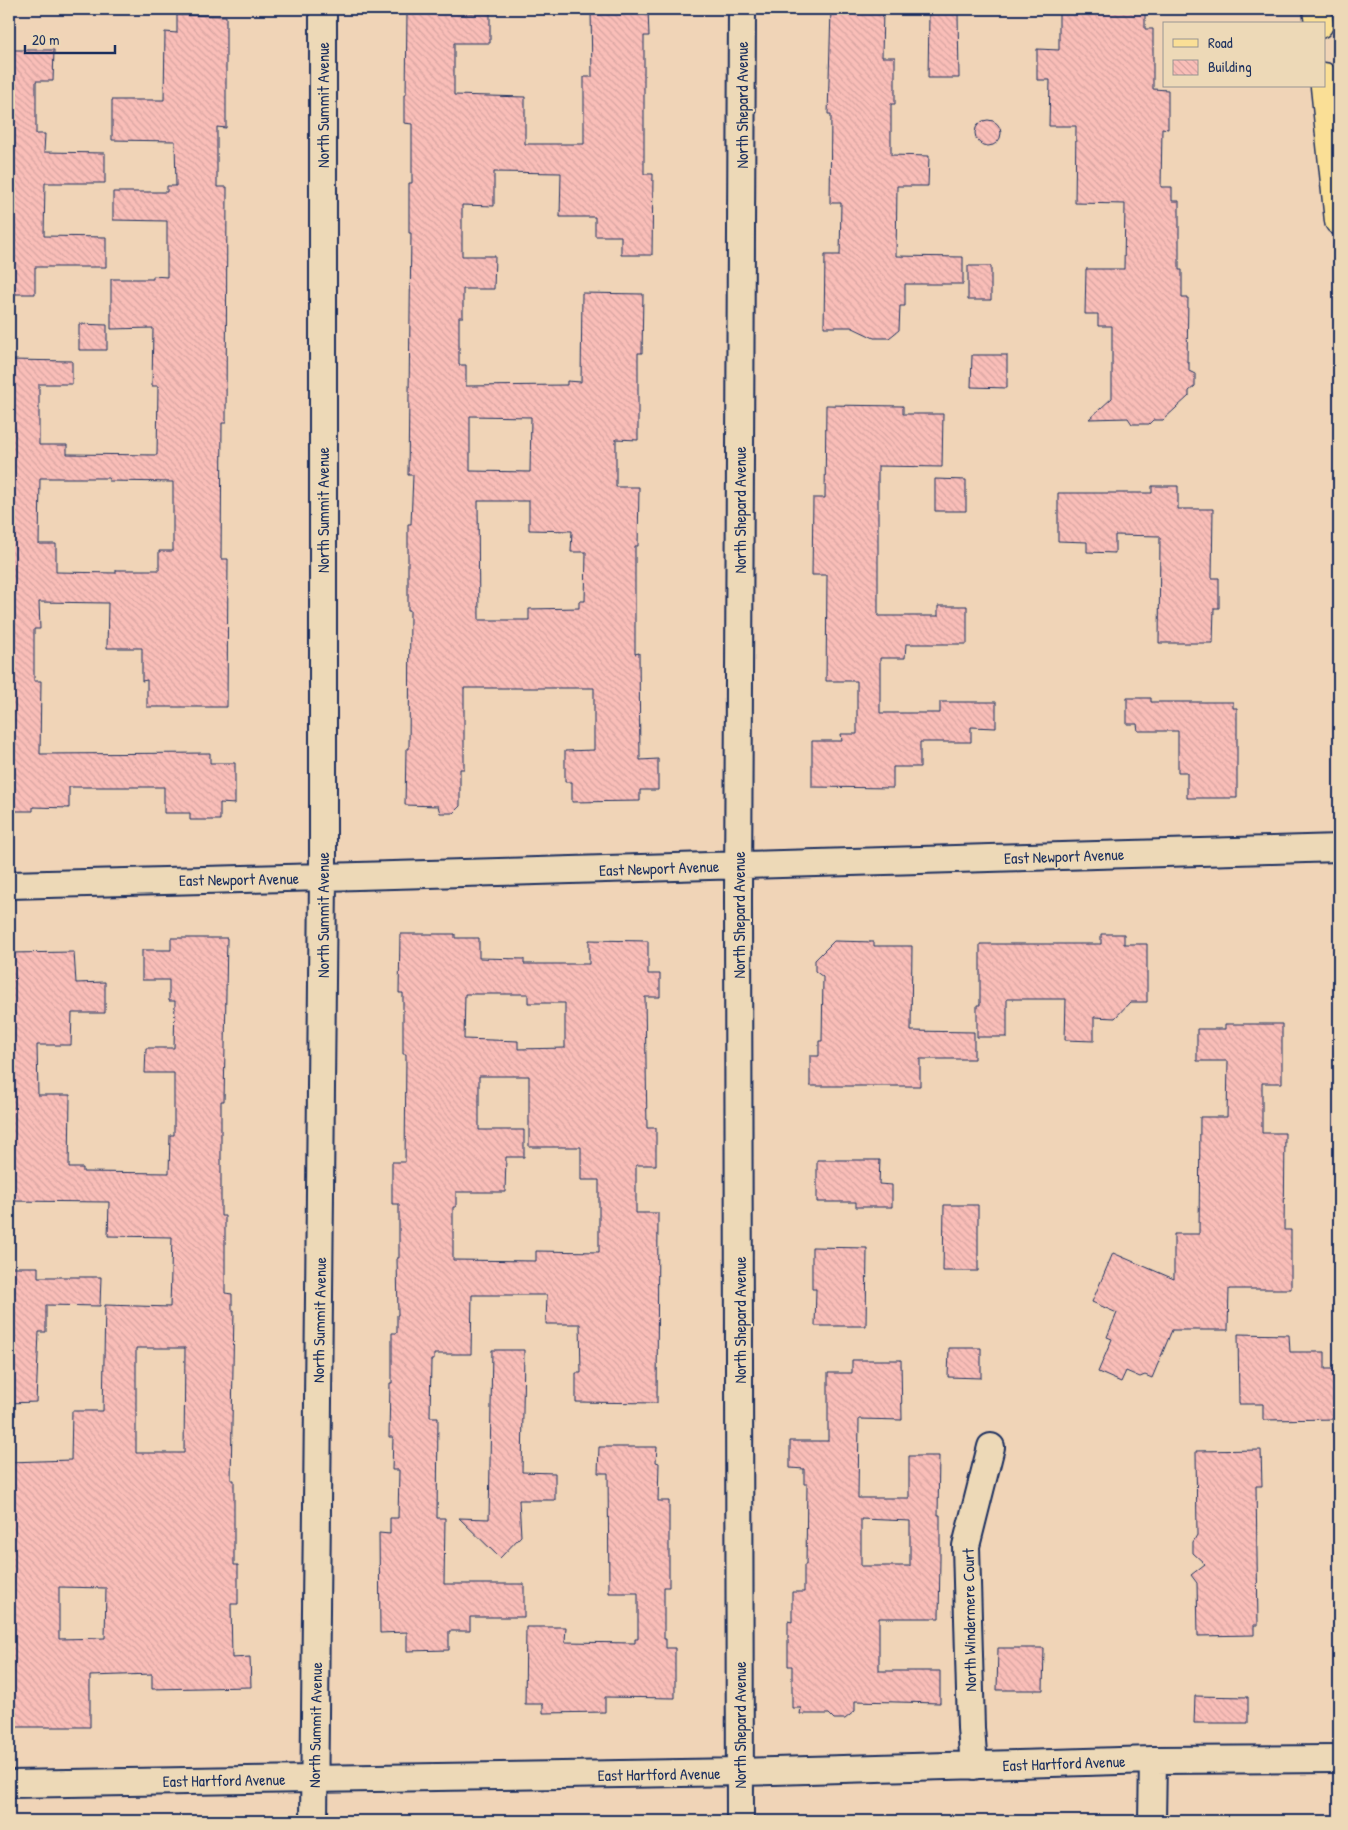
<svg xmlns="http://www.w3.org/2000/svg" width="1348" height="1830" font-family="'Patrick Hand',sans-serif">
	<defs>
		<pattern id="building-back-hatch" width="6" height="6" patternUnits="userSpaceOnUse" patternTransform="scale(1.25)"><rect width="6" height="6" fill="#fabeb8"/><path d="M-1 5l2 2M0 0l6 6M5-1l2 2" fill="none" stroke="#d6a4a1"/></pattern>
	</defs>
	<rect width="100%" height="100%" fill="#f0d4b7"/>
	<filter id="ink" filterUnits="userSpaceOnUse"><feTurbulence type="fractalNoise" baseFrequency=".02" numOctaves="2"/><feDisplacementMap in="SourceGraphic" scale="10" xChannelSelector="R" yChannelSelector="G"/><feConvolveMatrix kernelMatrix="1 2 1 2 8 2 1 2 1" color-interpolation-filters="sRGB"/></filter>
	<g filter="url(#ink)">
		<path fill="url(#building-back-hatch)" stroke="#1b2f5e" fill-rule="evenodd" d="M 591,9 L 648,9 L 649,36 L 644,36 L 644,174 L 653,174 L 652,255 L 621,255 L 621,236 L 595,236 L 595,217 L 560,217 L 561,173 L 494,172 L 494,206 L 462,205 L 462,256 L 495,256 L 494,289 L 463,289 L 463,317 L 459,317 L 459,365 L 466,365 L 466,386 L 567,385 L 567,381 L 581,382 L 582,293 L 643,294 L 642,353 L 638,353 L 638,440 L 616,439 L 616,487 L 639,487 L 638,546 L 635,546 L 635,654 L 639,653 L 640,760 L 658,759 L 658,790 L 640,790 L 640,801 L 572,802 L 572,782 L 565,782 L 565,751 L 594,750 L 594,688 L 464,688 L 464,769 L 460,769 L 460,806 L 453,813 L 440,813 L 438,806 L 405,805 L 406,749 L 409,749 L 410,610 L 408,610 L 408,524 L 411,524 L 413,475 L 408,475 L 411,233 L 409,233 L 409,183 L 412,183 L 412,124 L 404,123 L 404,95 L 406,95 L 407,13 L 490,13 L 490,43 L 454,43 L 454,95 L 525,97 L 525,144 L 584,144 L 584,77 L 592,77 ZM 470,416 L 531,417 L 530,472 L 470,471 ZM 478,501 L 529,501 L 529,530 L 572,531 L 571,552 L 586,552 L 585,601 L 579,601 L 579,608 L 529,609 L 529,620 L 479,620 Z
			M 831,9 L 883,9 L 882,57 L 895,57 L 895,104 L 891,104 L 891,155 L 929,156 L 928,186 L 897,186 L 896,256 L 963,257 L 963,284 L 905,284 L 905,306 L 900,306 L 899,330 L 889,338 L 874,338 L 851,327 L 824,327 L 825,255 L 840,255 L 841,203 L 830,203 L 831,114 L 828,114 Z
			M 1059,9 L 1145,9 L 1145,29 L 1153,29 L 1153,89 L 1168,90 L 1168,129 L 1162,128 L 1161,187 L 1172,187 L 1172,201 L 1179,201 L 1179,270 L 1182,270 L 1182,298 L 1188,298 L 1187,362 L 1189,362 L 1189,371 L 1195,374 L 1195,386 L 1189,391 L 1189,396 L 1163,420 L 1153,420 L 1149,424 L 1132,424 L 1128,418 L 1089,419 L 1112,398 L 1112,326 L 1098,326 L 1098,314 L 1085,314 L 1086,269 L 1124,269 L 1125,204 L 1075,203 L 1076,126 L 1049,126 L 1050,80 L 1037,80 L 1037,49 L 1059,50 Z
			M 929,14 L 958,14 L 959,78 L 928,78 Z
			M 177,15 L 226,16 L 226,128 L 217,127 L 217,187 L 227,187 L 226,423 L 222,423 L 221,559 L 228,559 L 227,707 L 147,707 L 147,680 L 142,681 L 142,648 L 107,648 L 108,603 L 39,602 L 40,629 L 34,629 L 34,681 L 41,681 L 40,754 L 210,753 L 210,763 L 235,763 L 235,804 L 220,803 L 220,820 L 190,820 L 190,813 L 164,813 L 164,787 L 69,787 L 69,808 L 33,807 L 33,811 L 9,811 L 9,360 L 72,361 L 72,384 L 39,384 L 39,445 L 67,445 L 67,454 L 157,455 L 158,386 L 152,386 L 153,328 L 111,329 L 111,279 L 153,279 L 153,276 L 167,277 L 167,221 L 113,220 L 113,192 L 167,192 L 167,186 L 176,186 L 175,141 L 112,140 L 112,100 L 164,100 L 165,32 L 177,33 ZM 40,478 L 109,478 L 109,481 L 173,482 L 173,551 L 159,551 L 159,570 L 116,570 L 116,573 L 56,572 L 56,544 L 39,544 Z
			M 9,50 L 54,50 L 53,81 L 36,81 L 36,134 L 45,134 L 44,152 L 105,153 L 105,183 L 45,183 L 44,236 L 106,237 L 106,267 L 35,267 L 35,294 L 9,294 Z
			M975 133a13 13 0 1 1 26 0a13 13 0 1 1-26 0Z
			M 968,266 L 991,266 L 991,300 L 968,300 Z
			M 79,324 L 107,325 L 107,350 L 79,350 Z
			M 972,355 L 1007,355 L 1007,388 L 971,387 Z
			M 826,405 L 903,406 L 903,414 L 943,414 L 942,467 L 878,466 L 878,616 L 938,616 L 938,606 L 967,606 L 967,644 L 906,644 L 905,658 L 880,658 L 880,713 L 940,713 L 940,702 L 996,702 L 996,728 L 971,727 L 971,742 L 920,742 L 920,767 L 893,767 L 893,788 L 812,787 L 812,741 L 842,741 L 841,734 L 857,734 L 857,681 L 826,681 L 827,575 L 812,575 L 813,498 L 825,498 Z
			M 935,479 L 966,480 L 966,511 L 935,511 Z
			M 1152,486 L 1178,486 L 1178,509 L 1213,509 L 1212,578 L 1219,578 L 1219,608 L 1214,608 L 1213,643 L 1159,643 L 1160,536 L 1115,535 L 1115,553 L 1087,552 L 1087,542 L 1058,541 L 1058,493 L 1152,493 Z
			M 1127,698 L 1151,698 L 1151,702 L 1233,702 L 1233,708 L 1237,708 L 1237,798 L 1187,798 L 1187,772 L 1178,772 L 1178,731 L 1138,731 L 1137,724 L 1127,724 Z
			M 400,934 L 455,934 L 455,938 L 479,938 L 479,958 L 524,959 L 524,964 L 589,964 L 589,940 L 648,941 L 648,974 L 660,974 L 660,997 L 645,997 L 647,1128 L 656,1128 L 656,1165 L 636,1165 L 636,1213 L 658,1213 L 657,1403 L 576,1402 L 576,1373 L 581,1373 L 580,1324 L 546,1324 L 547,1295 L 472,1295 L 471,1354 L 434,1354 L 434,1360 L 431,1360 L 430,1417 L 438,1417 L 437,1518 L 445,1518 L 444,1584 L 524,1584 L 524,1617 L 470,1617 L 470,1631 L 449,1631 L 449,1650 L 407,1651 L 407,1632 L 380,1633 L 379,1533 L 390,1534 L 390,1518 L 398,1518 L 399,1470 L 392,1470 L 393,1437 L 389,1437 L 390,1383 L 392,1383 L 392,1333 L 397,1333 L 397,1315 L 398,1315 L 397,1258 L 399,1258 L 399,1204 L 392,1204 L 392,1162 L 405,1162 L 406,1054 L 403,1054 L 403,993 L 399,993 ZM 465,994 L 528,994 L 528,1003 L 565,1003 L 565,1048 L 518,1049 L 518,1041 L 464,1039 ZM 479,1076 L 529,1076 L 529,1147 L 581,1147 L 581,1180 L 599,1180 L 599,1252 L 536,1251 L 536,1261 L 453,1260 L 453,1207 L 456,1207 L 456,1192 L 505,1192 L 506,1157 L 524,1157 L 524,1130 L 479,1130 Z
			M 1101,934 L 1124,934 L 1124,944 L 1147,944 L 1147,1002 L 1130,1002 L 1115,1018 L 1094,1017 L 1094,1041 L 1065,1040 L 1066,999 L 1007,999 L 1007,1037 L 977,1037 L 977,1005 L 980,1005 L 980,944 L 1101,944 Z
			M 171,938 L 227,938 L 224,1101 L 221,1101 L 221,1216 L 225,1216 L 225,1293 L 232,1294 L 232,1310 L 234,1310 L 231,1480 L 234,1480 L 234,1565 L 238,1565 L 238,1604 L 231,1604 L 232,1658 L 250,1657 L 251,1687 L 152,1689 L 152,1674 L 90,1676 L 90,1727 L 9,1727 L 9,1462 L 71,1460 L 72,1411 L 103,1411 L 105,1305 L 170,1307 L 172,1237 L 108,1236 L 109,1202 L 9,1201 L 9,953 L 74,952 L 76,983 L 105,982 L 105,1013 L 72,1013 L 71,1045 L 37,1045 L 38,1095 L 70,1095 L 69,1168 L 83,1168 L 83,1172 L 169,1173 L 170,1135 L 174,1135 L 174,1073 L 145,1073 L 146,1048 L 174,1048 L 175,1001 L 169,1001 L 169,980 L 142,980 L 142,950 L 171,950 ZM 136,1348 L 185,1348 L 184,1453 L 136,1453 ZM 59,1587 L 106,1588 L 105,1638 L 59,1639 Z
			M 834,941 L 874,942 L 874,946 L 912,946 L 911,1031 L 974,1032 L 974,1059 L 920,1059 L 920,1086 L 810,1086 L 810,1056 L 819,1056 L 819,1041 L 822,1041 L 823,977 L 815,971 L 815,960 Z
			M 1225,1024 L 1282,1024 L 1282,1083 L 1262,1083 L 1262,1133 L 1285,1133 L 1284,1230 L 1291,1230 L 1291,1289 L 1229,1289 L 1228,1330 L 1172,1330 L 1152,1378 L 1145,1375 L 1140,1377 L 1126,1371 L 1121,1382 L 1098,1372 L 1112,1339 L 1107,1337 L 1117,1313 L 1092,1302 L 1113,1253 L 1174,1279 L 1174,1234 L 1199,1234 L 1200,1117 L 1227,1117 L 1228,1061 L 1197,1061 L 1197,1029 L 1225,1029 Z
			M 817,1160 L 880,1160 L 879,1184 L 892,1185 L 892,1207 L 856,1207 L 856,1202 L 817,1202 Z
			M 944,1205 L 978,1205 L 978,1271 L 943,1271 Z
			M 812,1247 L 867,1248 L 866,1326 L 815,1326 L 816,1289 L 812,1289 Z
			M 9,1267 L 38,1267 L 38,1277 L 101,1277 L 100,1306 L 46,1305 L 46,1332 L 39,1332 L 36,1402 L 9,1403 Z
			M 1238,1334 L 1289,1335 L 1290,1352 L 1325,1352 L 1325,1369 L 1339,1369 L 1339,1419 L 1263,1420 L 1263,1404 L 1239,1404 Z
			M 949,1348 L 981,1348 L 981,1378 L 948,1377 Z
			M 492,1350 L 524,1350 L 522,1472 L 555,1473 L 555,1500 L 519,1500 L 521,1536 L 500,1558 L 459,1518 L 489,1519 Z
			M 852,1360 L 901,1360 L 902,1420 L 859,1419 L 858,1498 L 909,1498 L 909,1456 L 939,1456 L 938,1515 L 940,1515 L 940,1559 L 939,1618 L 879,1618 L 879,1671 L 940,1671 L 940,1703 L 855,1701 L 855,1711 L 845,1719 L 834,1719 L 829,1714 L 800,1714 L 801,1708 L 792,1708 L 792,1666 L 788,1666 L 788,1621 L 792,1622 L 792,1592 L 804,1592 L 804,1565 L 806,1565 L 807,1484 L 804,1484 L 804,1469 L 790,1468 L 790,1441 L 828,1441 L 828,1373 L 852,1373 ZM 861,1519 L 910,1521 L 910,1566 L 861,1566 Z
			M 599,1447 L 657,1447 L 656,1462 L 659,1463 L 658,1501 L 669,1501 L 669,1587 L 664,1587 L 664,1639 L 666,1639 L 666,1648 L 675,1648 L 675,1698 L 605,1697 L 605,1712 L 543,1713 L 543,1704 L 525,1704 L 526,1627 L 566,1627 L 565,1642 L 635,1643 L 635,1639 L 638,1639 L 638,1593 L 609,1593 L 608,1473 L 598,1473 Z
			M 1261,1450 L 1262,1486 L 1256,1486 L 1258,1625 L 1254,1625 L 1254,1635 L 1198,1636 L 1197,1583 L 1191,1575 L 1205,1564 L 1193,1553 L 1193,1542 L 1197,1535 L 1196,1451 Z
			M 998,1648 L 1044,1648 L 1043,1690 L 997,1690 Z
			M 1195,1696 L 1248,1697 L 1248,1723 L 1194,1723 Z"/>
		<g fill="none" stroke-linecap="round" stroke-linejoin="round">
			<g stroke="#1b2f5e" stroke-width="30">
				<path id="street" d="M 9,885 L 323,877 L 1339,848
					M 974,1766 L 971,1728 L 966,1546 L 991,1447
					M 9,1784 L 740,1772 L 1153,1760 L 1339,1759
					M 314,1821 L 323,877 L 323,9
					M 740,1821 L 738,900 L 742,9
					M 1152,1821 L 1153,1760"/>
			</g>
			<g stroke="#1b2f5e" stroke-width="31">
				<path id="primary" d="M 1317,9 L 1319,24
					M 1324,77 L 1339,221"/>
			</g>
			<use href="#street" stroke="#edd9b7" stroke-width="26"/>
			<use href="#primary" stroke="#fadf96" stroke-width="28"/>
		</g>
	</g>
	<g text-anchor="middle" stroke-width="4" stroke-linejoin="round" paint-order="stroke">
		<g font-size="16" fill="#1b2f5e" stroke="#edd9b7">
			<text transform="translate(323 105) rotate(-90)" y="6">North Summit Avenue</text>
			<text transform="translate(742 105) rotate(-90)" y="6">North Shepard Avenue</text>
			<text transform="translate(323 510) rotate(-90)" y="6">North Summit Avenue</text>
			<text transform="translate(740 510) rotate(-90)" y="6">North Shepard Avenue</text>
			<text transform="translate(1064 856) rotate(-2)" y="6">East Newport Avenue</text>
			<text transform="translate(659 868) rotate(-2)" y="6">East Newport Avenue</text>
			<text transform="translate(239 879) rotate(-1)" y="6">East Newport Avenue</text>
			<text transform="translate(323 915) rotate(-90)" y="6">North Summit Avenue</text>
			<text transform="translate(739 915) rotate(-90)" y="6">North Shepard Avenue</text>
			<text transform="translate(319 1320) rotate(-89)" y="6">North Summit Avenue</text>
			<text transform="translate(740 1320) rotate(-90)" y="6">North Shepard Avenue</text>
			<text transform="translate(969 1620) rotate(-91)" y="6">North Windermere Court</text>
			<text transform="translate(315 1725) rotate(-89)" y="6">North Summit Avenue</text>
			<text transform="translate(740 1725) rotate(-90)" y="6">North Shepard Avenue</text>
			<text transform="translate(1064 1763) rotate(-2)" y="6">East Hartford Avenue</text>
			<text transform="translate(659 1774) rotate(-1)" y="6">East Hartford Avenue</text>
			<text transform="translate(224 1780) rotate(-1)" y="6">East Hartford Avenue</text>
		</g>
	</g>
	<rect width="1348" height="1830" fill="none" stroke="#edd9b7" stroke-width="30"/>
	<rect x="15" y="15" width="1318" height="1800" fill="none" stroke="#1b2f5e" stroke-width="2" filter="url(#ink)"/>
	<rect x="1163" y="22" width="162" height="65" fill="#edd9b7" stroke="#999593"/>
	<rect x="1173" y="39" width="25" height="8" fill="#fadf96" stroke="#999593"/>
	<text x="1208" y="48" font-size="15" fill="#1b2f5e">Road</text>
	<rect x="1173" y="60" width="25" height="15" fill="url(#building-back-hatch)" stroke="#999593"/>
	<text x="1208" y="72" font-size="15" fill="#1b2f5e">Building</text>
	<path d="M25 45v8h90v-8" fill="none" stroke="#1b2f5e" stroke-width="2.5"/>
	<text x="32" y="45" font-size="15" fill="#1b2f5e" stroke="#edd9b7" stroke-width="4" paint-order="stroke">20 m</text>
</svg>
